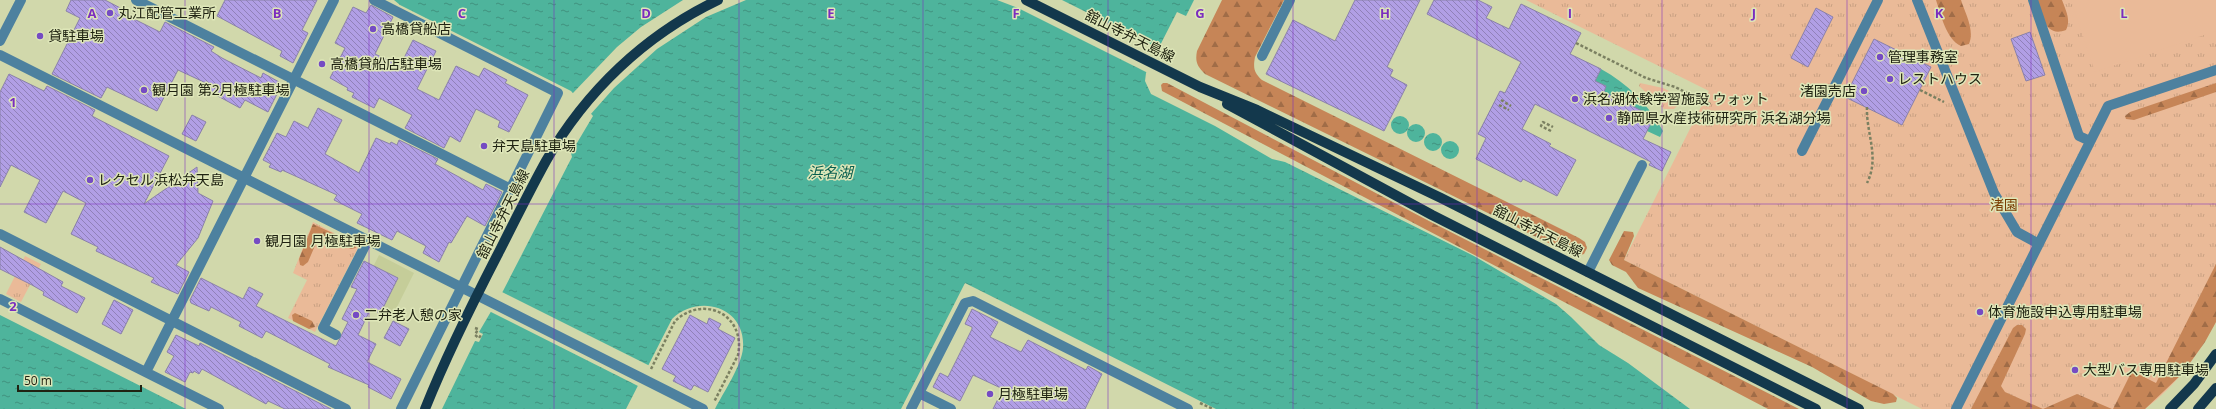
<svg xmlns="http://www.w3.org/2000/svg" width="2216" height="409" font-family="'Open Sans','Noto Sans JP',sans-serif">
	<defs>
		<pattern id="grass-tufts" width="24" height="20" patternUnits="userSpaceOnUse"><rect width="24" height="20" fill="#eaba98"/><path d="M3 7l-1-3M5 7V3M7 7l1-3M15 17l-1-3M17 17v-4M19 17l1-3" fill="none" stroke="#c8a082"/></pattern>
		<pattern id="forest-firs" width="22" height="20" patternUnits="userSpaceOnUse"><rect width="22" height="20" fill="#c68557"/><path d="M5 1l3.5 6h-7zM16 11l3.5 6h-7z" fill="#a06c47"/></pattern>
		<pattern id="water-ripples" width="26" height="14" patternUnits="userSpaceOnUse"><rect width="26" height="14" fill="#4eb49c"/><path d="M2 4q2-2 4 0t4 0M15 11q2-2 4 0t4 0" fill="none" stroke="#40927e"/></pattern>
		<pattern id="building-back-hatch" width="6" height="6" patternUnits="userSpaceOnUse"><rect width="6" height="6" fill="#b19fe5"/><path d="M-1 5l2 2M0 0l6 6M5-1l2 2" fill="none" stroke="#9081b8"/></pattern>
	</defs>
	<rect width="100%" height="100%" fill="#d1d8ab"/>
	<path fill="#c5cd99" d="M 379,255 L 414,273 L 394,313 L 359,295 Z"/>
	<path fill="url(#grass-tufts)" d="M 1526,0 L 2216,0 L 2216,322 C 2197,356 2176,386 2145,409 L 1922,409 L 1624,260 L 1709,91 Z
		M 1640,83 L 1663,88 L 1673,93 L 1679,99 L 1678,105 L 1674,109 L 1664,109 L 1639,86 Z
		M 313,222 L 359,246 L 315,332 L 288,318 L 307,280 L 293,273 Z
		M 25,256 L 41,264 L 21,302 L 6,294 Z"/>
	<path fill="url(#forest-firs)" d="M 1222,0 L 1284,0 L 1255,57 C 1253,68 1254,73 1262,80 L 1579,238 L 1585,242 L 1587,248 L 1584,254 L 1578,256 L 1571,254 L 1205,74 C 1197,66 1195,62 1197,51 Z
		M 1936,0 L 1961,0 C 1965,13 1975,30 1969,44 L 1961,46 C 1946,39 1941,15 1936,0 Z
		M 2037,0 L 2062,0 C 2066,11 2071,20 2066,30 C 2045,38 2042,15 2037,0 Z
		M 1163,83 L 1167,83 L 1429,221 L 1799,409 L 1768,409 L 1162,91 L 1161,85 Z
		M 2216,83 L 2216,92 L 2134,120 L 2126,119 L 2125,116 L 2130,112 Z
		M 313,224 L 354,243 L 356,248 L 351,249 L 320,234 L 308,262 L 303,266 L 300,265 L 299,259 Z
		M 1624,231 L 1633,232 L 1634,236 L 1624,260 L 1893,394 L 1897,398 L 1896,402 L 1884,404 L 1871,401 L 1812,367 L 1638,288 L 1626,272 L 1612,265 L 1609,260 Z
		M 2216,264 L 2216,322 L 2205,342 L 2182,374 L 2145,409 L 2113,409 L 2132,371 L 2156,383 Z
		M 295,313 L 312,321 L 315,327 L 309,329 L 293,321 L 292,315 Z
		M 2017,325 L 2022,325 L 2026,329 L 2025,334 L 2001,386 L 2005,392 L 2043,409 L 1971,409 L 2013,328 Z
		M 2077,394 L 2112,409 L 2043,409 Z"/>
	<path fill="#eaba98" d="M 2071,0 L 2216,0 L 2216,31 L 2095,72 Z"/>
	<path fill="url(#water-ripples)" d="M 394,0 L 1194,0 L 1186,16 L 1177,12 L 1146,73 L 1145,81 L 1151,94 L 1215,126 L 1272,159 L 1285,162 L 1474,256 L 1556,304 L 1571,317 L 1599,345 L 1628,363 L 1690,409 L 1216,409 L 965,283 L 901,409 L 715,409 C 723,393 742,365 743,348 C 746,307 699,293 672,319 L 626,409 L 442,409 L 475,341 L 479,342 L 483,334 L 479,332 L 503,291 L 572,157 L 571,153 L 593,116 L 571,91 L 400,5 Z
		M 1601,69 C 1628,84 1648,104 1663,131 L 1660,137 L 1647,131 L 1604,92 L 1606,86 L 1595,81 Z
		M1391 125a9 9 0 1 1 18 0a9 9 0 1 1-18 0Z
		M1407 133a9 9 0 1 1 18 0a9 9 0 1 1-18 0Z
		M1424 142a9 9 0 1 1 18 0a9 9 0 1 1-18 0Z
		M1441 150a9 9 0 1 1 18 0a9 9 0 1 1-18 0Z
		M 0,315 L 186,409 L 0,409 Z"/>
	<path fill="#d1d8ab" d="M 683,0 L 746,0 L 706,17 L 657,49 L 614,88 L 590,115 L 588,114 L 572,95 L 573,93 L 617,47 L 641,27 Z
		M 997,0 L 1062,0 L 1160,49 L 1148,73 L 1018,8 Z
		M 500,291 L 650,366 L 640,387 L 489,311 Z"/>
	<path fill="url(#building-back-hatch)" stroke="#8a81a9" d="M 71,0 L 105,0 L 128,12 L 126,15 L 160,32 L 165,22 L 214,47 L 211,51 L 222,58 L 261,78 L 263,73 L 279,82 L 276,87 L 280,88 L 268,112 L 245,100 L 240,108 L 203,88 L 206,83 L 178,70 L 157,111 L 107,87 L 101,98 L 52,74 L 80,18 L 66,11 Z
		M 225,0 L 317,0 L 302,30 L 308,33 L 293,63 L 280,56 L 282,51 L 217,16 Z
		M 1355,0 L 1420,0 L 1387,67 L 1393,70 L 1390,76 L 1407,85 L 1384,131 L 1266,74 L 1293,20 L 1335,41 Z
		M 1434,0 L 1478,0 L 1492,7 L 1486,18 L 1509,29 L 1521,4 L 1581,33 L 1570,54 L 1601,69 L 1595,81 L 1606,86 L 1604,92 L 1654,117 L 1643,139 L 1671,152 L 1662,171 L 1649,165 L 1651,162 L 1535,104 L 1522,129 L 1551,144 L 1549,146 L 1576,160 L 1557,196 L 1523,179 L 1521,182 L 1476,159 L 1486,138 L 1478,134 L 1500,91 L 1505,93 L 1521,62 L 1427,14 Z
		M 371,5 L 393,17 L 375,54 L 400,66 L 413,40 L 436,51 L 417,89 L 439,100 L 456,66 L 479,77 L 484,68 L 507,80 L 505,83 L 528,95 L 509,132 L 498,127 L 500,121 L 476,109 L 460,142 L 450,136 L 444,148 L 405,128 L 412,115 L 410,114 L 379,98 L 374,108 L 352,97 L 354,93 L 347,90 L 348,88 L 330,78 L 345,48 L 335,43 L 353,7 L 366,13 Z
		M 1816,8 L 1833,17 L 1808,67 L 1791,58 Z
		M 2030,32 L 2045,75 L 2026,81 L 2011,39 Z
		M 1874,39 L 1931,67 L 1902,125 L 1845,97 Z
		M 9,74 L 44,91 L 47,86 L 95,110 L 92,116 L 169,156 L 144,204 L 197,167 L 198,193 L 213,201 L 198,238 L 176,265 L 189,272 L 178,294 L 151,282 L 154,278 L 96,251 L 98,247 L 71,234 L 86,203 L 63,191 L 46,223 L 24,212 L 40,180 L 11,165 L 0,187 L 0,92 Z
		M 318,108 L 342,120 L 325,154 L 359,173 L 376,138 L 390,144 L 391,142 L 397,145 L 399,140 L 438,159 L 435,164 L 483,190 L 486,184 L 502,192 L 485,226 L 467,216 L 451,243 L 449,242 L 439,262 L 423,253 L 426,246 L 397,231 L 392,240 L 357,223 L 362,214 L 334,200 L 337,195 L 282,170 L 281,172 L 269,167 L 271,164 L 263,160 L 277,133 L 286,137 L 294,121 L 308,128 Z
		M 192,115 L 206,122 L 196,141 L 182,134 Z
		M 0,247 L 63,282 L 61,286 L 85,298 L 77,313 L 43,295 L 44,292 L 32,285 L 0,269 Z
		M 364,261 L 398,278 L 380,314 L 371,308 L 358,335 L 376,344 L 367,362 L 401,379 L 391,399 L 368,387 L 369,385 L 328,367 L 330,364 L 266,331 L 262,338 L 239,326 L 241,322 L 211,307 L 209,311 L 191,303 L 190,300 L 201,278 L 243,299 L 249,287 L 263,294 L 256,306 L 336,346 L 348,322 L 342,319 L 357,289 L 351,287 Z
		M 114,300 L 133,310 L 121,334 L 102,324 Z
		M 972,309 L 998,322 L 990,337 L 1021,352 L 1028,340 L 1086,370 L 1088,366 L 1102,374 L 1085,409 L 993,409 L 1003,389 L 973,375 L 960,401 L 933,387 L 940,373 L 948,377 L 972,329 L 972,327 L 965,324 Z
		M 690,315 L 707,324 L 709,318 L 721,324 L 718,329 L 735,338 L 708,392 L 694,385 L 691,390 L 673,381 L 676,376 L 662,369 Z
		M 393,321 L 409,329 L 400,346 L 384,338 Z
		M 176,335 L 199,346 L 200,343 L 331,409 L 285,409 L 268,401 L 266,404 L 202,369 L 199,374 L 194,371 L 193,373 L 190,372 L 185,382 L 165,372 L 174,356 L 167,352 Z"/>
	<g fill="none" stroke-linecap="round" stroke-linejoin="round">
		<path stroke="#7b8061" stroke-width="2.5" stroke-dasharray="3 2" stroke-linecap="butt" d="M 1576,43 L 1646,78 L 1675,87 L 1712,105
			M 1920,90 L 1944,102
			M 1501,100 L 1511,106
			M 1499,105 L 1509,110
			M 1867,107 C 1866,134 1880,157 1867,183
			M 1551,131 L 1541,126 L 1543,122 L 1553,127
			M 475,328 L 478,329 L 475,335 L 479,338 L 481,335
			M 651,369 L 675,321 C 704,294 746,315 738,355 L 714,402
			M 1200,403 L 1213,409"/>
		<path stroke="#4d819f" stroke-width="10" d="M 136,0 L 511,189
			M 374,0 L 558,93 L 401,409
			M 1917,0 L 1994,193 L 2017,232 L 2039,244
			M 2033,0 L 2079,136 L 2090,141
			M 0,41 L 21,0
			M 0,55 L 703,409
			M 1262,56 L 1290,0
			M 1802,151 L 1878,0
			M 0,234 L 346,409
			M 1588,272 L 1642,165
			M 0,299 L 219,409
			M 336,335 L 323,328 L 368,240
			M 146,372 L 334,0
			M 919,393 L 951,409
			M 911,409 L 965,303 L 973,301 L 1188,409
			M 1956,409 L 2108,106 L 2216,70"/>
		<path stroke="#13384c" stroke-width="10" d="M 1026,0 L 1200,87 L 1257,110 L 1441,198 L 1859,409
			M 1227,104 L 1432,215 L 1816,409
			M 425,409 C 447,354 473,302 500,250 C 515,220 530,190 546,161 C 586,91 645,35 718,0
			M 2170,409 L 2194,384 L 2216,354
			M 2198,409 L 2216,388"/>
	</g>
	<path fill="none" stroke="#7b2cbf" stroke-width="1" stroke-opacity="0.55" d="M 185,0 L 185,409M 369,0 L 369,409M 554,0 L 554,409M 739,0 L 739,409M 923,0 L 923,409M 1108,0 L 1108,409M 1293,0 L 1293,409M 1477,0 L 1477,409M 1662,0 L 1662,409M 1847,0 L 1847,409M 2031,0 L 2031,409M 0,204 L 2216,204"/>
	<g fill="#754bc3" stroke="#dee6b8" stroke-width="1.5">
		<circle cx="110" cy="13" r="4"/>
		<circle cx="373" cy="29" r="4"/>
		<circle cx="40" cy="36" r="4"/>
		<circle cx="1880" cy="57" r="4"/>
		<circle cx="322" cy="64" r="4"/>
		<circle cx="1890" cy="79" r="4"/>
		<circle cx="144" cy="90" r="4"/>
		<circle cx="1864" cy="91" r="4"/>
		<circle cx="1575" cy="99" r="4"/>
		<circle cx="1609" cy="118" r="4"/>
		<circle cx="484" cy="146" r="4"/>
		<circle cx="90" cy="180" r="4"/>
		<circle cx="257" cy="241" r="4"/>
		<circle cx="1980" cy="312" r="4"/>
		<circle cx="356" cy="315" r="4"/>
		<circle cx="2075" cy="370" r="4"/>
		<circle cx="990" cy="394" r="4"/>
	</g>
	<g text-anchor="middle" stroke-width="3" stroke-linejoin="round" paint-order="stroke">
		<g font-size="14" fill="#202312" stroke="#dee6b8" text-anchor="start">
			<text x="118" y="18">丸江配管工業所</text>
			<text x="381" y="34">高橋貸船店</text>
			<text x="48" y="41">貸駐車場</text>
			<text x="1888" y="62">管理事務室</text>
			<text x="330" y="69">高橋貸船店駐車場</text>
			<text x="1898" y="84">レストハウス</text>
			<text x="152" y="95">観月園 第2月極駐車場</text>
			<text x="1856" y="96" text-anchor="end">渚園売店</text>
			<text x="1583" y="104">浜名湖体験学習施設 ウォット</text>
			<text x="1617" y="123">静岡県水産技術研究所 浜名湖分場</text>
			<text x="492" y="151">弁天島駐車場</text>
			<text x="98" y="185">レクセル浜松弁天島</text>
			<text x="265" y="246">観月園 月極駐車場</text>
			<text x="1988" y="317">体育施設申込専用駐車場</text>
			<text x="364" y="320">二弁老人憩の家</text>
			<text x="2083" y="375">大型バス専用駐車場</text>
			<text x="998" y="399">月極駐車場</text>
		</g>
		<g font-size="14" fill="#202312" stroke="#dee6b8">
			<text transform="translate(1130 36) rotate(27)" y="5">舘山寺弁天島線</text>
			<text transform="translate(503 214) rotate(-63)" y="5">舘山寺弁天島線</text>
			<text transform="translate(1538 231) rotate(27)" y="5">舘山寺弁天島線</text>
		</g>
		<g font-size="14" fill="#7b3e03" stroke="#dee6b8">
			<text x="2004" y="210">渚園</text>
		</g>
		<g font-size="15" font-style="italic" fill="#085e4f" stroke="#dee6b8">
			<text x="830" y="178">浜名湖</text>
		</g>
	</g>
	<g font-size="13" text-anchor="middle" font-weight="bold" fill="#7b2cbf" stroke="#dee6b8" stroke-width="3" stroke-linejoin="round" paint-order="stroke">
		<text x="92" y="18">A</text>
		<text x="277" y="18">B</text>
		<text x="462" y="18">C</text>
		<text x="646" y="18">D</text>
		<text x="831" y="18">E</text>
		<text x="1016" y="18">F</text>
		<text x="1200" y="18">G</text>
		<text x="1385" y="18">H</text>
		<text x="1570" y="18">I</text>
		<text x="1754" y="18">J</text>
		<text x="1939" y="18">K</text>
		<text x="2124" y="18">L</text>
		<text x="13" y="107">1</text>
		<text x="13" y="311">2</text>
	</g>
	<path d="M18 385v6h123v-6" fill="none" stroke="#202312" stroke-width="2"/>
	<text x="24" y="385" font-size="12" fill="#202312" stroke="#dee6b8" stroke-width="3" paint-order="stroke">50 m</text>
</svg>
